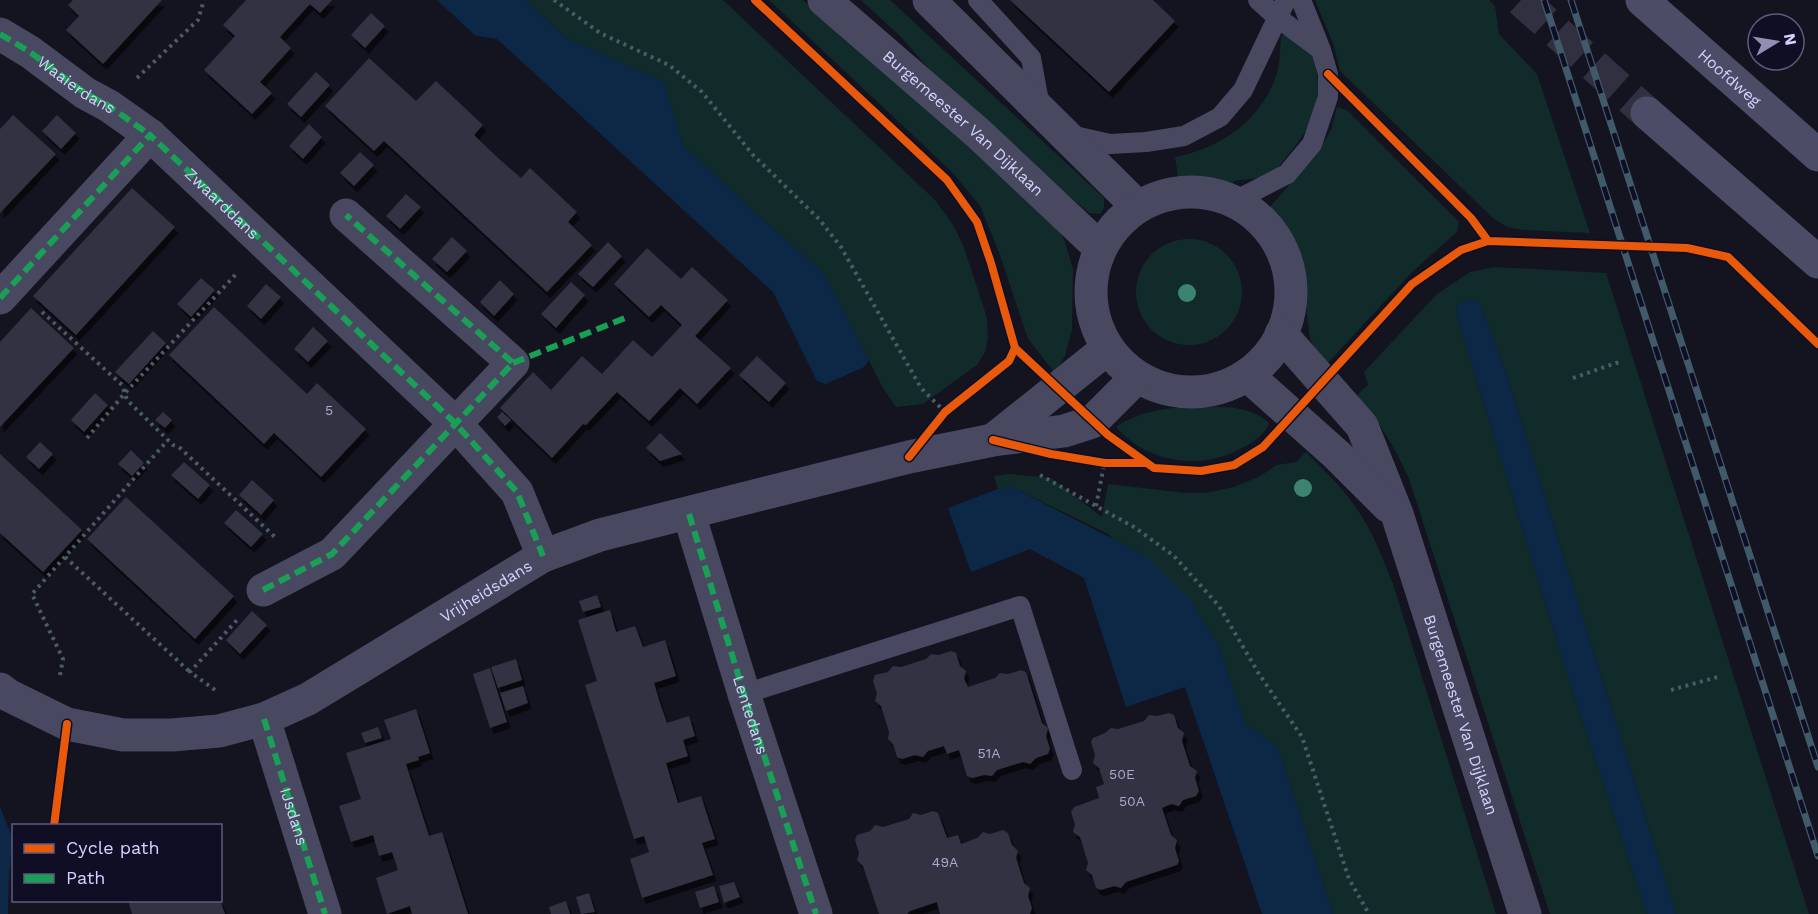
<svg xmlns="http://www.w3.org/2000/svg" width="1818" height="914" font-family="'Work Sans',sans-serif">
	<defs>
		<filter id="shadow"><feDropShadow dx="3.5" dy="6" stdDeviation="0" flood-color="#0009"/></filter>
	</defs>
	<rect width="100%" height="100%" fill="#141320"/>
	<path fill="#112b2a" d="M 526,0 L 723,0 L 935,200 L 952,223 L 963,245 L 987,318 L 988,338 L 985,352 L 977,365 L 923,404 L 896,407 L 883,388 L 823,272 L 752,210 L 683,145 L 662,81 L 566,38 Z
		M 769,0 L 803,0 L 926,105 L 1050,216 L 1064,239 L 1073,269 L 1072,329 L 1065,356 L 1055,373 L 1028,339 L 1000,255 L 980,206 L 953,173 Z
		M 861,0 L 890,0 L 1104,198 L 1104,208 L 1100,214 L 1089,213 L 958,102 L 900,36 Z
		M 1315,0 L 1489,0 L 1495,6 L 1499,34 L 1537,74 L 1590,233 L 1524,230 L 1507,227 L 1494,219 L 1340,71 L 1334,46 Z
		M 1283,34 L 1312,52 C 1325,96 1317,119 1289,154 C 1284,159 1277,171 1270,174 C 1260,179 1245,179 1234,181 L 1233,185 L 1202,177 L 1178,176 L 1175,157 C 1222,148 1265,118 1278,69 C 1280,59 1280,47 1281,37 Z
		M 1337,107 L 1347,110 L 1459,222 L 1457,232 L 1412,272 L 1325,366 L 1310,339 L 1301,263 L 1294,243 L 1270,207 L 1317,153 L 1331,130 Z
		M1136 292a53 53 0 1 1 106 0a53 53 0 1 1-106 0Z
		M 1495,267 L 1606,273 L 1809,914 L 1676,914 L 1506,373 L 1481,306 L 1456,306 L 1457,316 L 1573,693 L 1647,914 L 1550,914 L 1409,479 C 1395,447 1379,421 1356,396 L 1368,385 L 1364,372 L 1437,294 L 1470,272 Z
		M 1175,408 C 1204,407 1246,401 1269,423 C 1266,433 1256,440 1246,446 C 1205,471 1150,465 1117,428 L 1117,426 C 1136,414 1154,410 1175,408 Z
		M 1306,452 C 1327,473 1349,494 1364,520 C 1376,540 1384,562 1393,584 L 1496,914 L 1333,914 L 1277,746 L 1245,723 L 1219,647 L 1108,534 L 1012,487 L 998,489 L 994,476 L 1009,474 L 1051,478 L 1102,517 L 1108,484 L 1186,493 L 1205,493 L 1234,487 L 1258,477 L 1277,465 L 1296,462 Z"/>
	<path fill="#0d2847" d="M 437,0 L 526,0 L 566,38 L 663,81 L 683,145 L 752,210 L 823,272 L 869,360 L 864,367 L 826,384 L 817,381 L 773,292 L 497,39 L 476,36 Z
		M 1473,300 L 1481,306 L 1506,373 L 1676,914 L 1647,914 L 1573,693 L 1457,316 L 1456,306 L 1464,301 Z
		M 1012,487 L 1146,556 L 1191,601 L 1219,647 L 1245,723 L 1277,746 L 1333,914 L 1262,914 L 1185,687 L 1126,707 L 1084,578 L 1030,549 L 971,572 L 948,508 L 998,489 Z
		M 0,807 L 13,839 L 9,876 L 8,914 L 0,914 Z"/>
	<path fill="#323142" filter="url(#shadow)" d="M 73,0 L 162,0 L 103,64 L 66,30 L 79,16 L 68,5 Z
		M 246,0 L 332,0 L 320,13 L 310,4 L 280,37 L 291,48 L 260,82 L 272,93 L 252,114 L 204,70 L 235,36 L 223,25 Z
		M 1010,0 L 1153,0 L 1175,21 L 1109,92 Z
		M 371,13 L 385,26 L 365,48 L 351,35 Z
		M 369,58 L 416,101 L 436,81 L 483,125 L 474,135 L 497,157 L 521,178 L 530,168 L 577,212 L 568,222 L 592,245 L 547,292 L 384,141 L 374,151 L 325,106 Z
		M 316,72 L 330,85 L 301,117 L 287,104 Z
		M 13,115 L 56,154 L 0,213 L 0,129 Z
		M 57,115 L 76,133 L 61,149 L 42,131 Z
		M 309,124 L 322,137 L 303,159 L 289,146 Z
		M 360,152 L 374,165 L 354,186 L 340,173 Z
		M 132,188 L 175,227 L 76,335 L 33,296 Z
		M 406,194 L 421,207 L 400,229 L 386,216 Z
		M 452,237 L 467,251 L 447,272 L 432,259 Z
		M 608,242 L 622,256 L 593,287 L 578,274 Z
		M 647,248 L 681,279 L 692,267 L 728,300 L 695,336 L 731,368 L 697,404 L 680,388 L 649,421 L 617,392 L 586,425 L 583,424 L 552,458 L 500,408 L 533,372 L 551,390 L 582,356 L 602,374 L 633,340 L 652,357 L 682,325 L 661,305 L 649,317 L 614,284 Z
		M 201,278 L 215,290 L 191,317 L 177,304 Z
		M 500,280 L 514,294 L 494,316 L 480,302 Z
		M 571,282 L 585,295 L 556,328 L 541,314 Z
		M 266,284 L 281,297 L 261,319 L 247,306 Z
		M 214,307 L 307,394 L 317,383 L 366,429 L 321,477 L 274,433 L 264,444 L 169,355 Z
		M 31,308 L 74,348 L 0,427 L 0,342 Z
		M 313,327 L 328,341 L 308,362 L 294,349 Z
		M 153,331 L 166,343 L 129,384 L 115,372 Z
		M 757,356 L 786,383 L 769,402 L 739,375 Z
		M 95,393 L 108,405 L 84,432 L 71,420 Z
		M 163,412 L 172,420 L 165,428 L 155,420 Z
		M 502,412 L 511,420 L 505,426 L 497,417 Z
		M 660,433 L 682,454 L 660,461 L 646,448 Z
		M 40,442 L 53,454 L 39,469 L 26,457 Z
		M 131,450 L 144,463 L 132,476 L 118,464 Z
		M 0,454 L 82,530 L 43,572 L 0,533 Z
		M 184,462 L 210,485 L 198,499 L 171,475 Z
		M 252,480 L 274,500 L 261,515 L 239,495 Z
		M 126,497 L 234,596 L 195,639 L 87,539 Z
		M 236,510 L 263,534 L 251,547 L 224,523 Z
		M 597,595 L 601,607 L 583,612 L 579,601 Z
		M 610,610 L 616,632 L 635,626 L 643,647 L 665,640 L 676,676 L 654,683 L 660,703 L 667,723 L 689,716 L 695,736 L 683,740 L 688,756 L 666,763 L 678,803 L 701,796 L 715,839 L 702,843 L 713,875 L 642,898 L 630,859 L 649,852 L 644,836 L 634,839 L 585,685 L 597,681 L 578,620 Z
		M 252,611 L 267,625 L 240,654 L 226,640 Z
		M 951,651 L 956,653 L 960,666 L 966,671 L 964,679 L 968,687 L 995,678 L 1000,673 L 1008,674 L 1021,670 L 1026,672 L 1042,723 L 1048,728 L 1046,736 L 1050,749 L 1048,754 L 1036,758 L 1030,764 L 1023,762 L 997,770 L 992,776 L 984,775 L 972,778 L 967,776 L 959,750 L 947,754 L 944,746 L 928,751 L 923,757 L 915,755 L 902,759 L 897,757 L 893,744 L 888,739 L 889,732 L 881,706 L 875,701 L 877,693 L 873,681 L 875,675 L 888,672 L 893,666 L 901,667 L 926,659 L 931,654 L 939,655 Z
		M 516,659 L 522,680 L 498,688 L 491,667 Z
		M 490,668 L 507,722 L 490,728 L 473,674 Z
		M 523,686 L 528,703 L 506,711 L 500,693 Z
		M 416,709 L 430,753 L 418,757 L 419,760 L 406,764 L 429,836 L 442,832 L 468,914 L 412,914 L 410,906 L 387,914 L 376,878 L 398,870 L 392,852 L 379,856 L 373,835 L 351,842 L 339,806 L 361,799 L 346,753 L 391,739 L 384,720 Z
		M 1169,713 L 1174,715 L 1178,728 L 1184,733 L 1182,741 L 1190,766 L 1197,771 L 1195,778 L 1199,791 L 1196,796 L 1183,800 L 1179,806 L 1171,804 L 1162,808 L 1171,835 L 1177,840 L 1175,848 L 1179,861 L 1177,865 L 1126,882 L 1121,888 L 1114,886 L 1101,890 L 1096,888 L 1092,875 L 1086,870 L 1088,863 L 1080,837 L 1073,832 L 1075,825 L 1071,812 L 1074,807 L 1099,798 L 1096,787 L 1104,784 L 1099,768 L 1093,763 L 1095,755 L 1091,742 L 1093,738 L 1105,733 L 1111,728 L 1118,729 L 1144,721 L 1149,715 L 1157,716 Z
		M 378,727 L 382,738 L 365,743 L 361,733 Z
		M 933,811 L 938,813 L 947,838 L 958,835 L 961,844 L 977,838 L 983,832 L 990,834 L 1003,830 L 1008,833 L 1012,845 L 1018,851 L 1016,858 L 1024,883 L 1030,888 L 1028,896 L 1032,908 L 1030,914 L 940,914 L 937,902 L 910,911 L 907,914 L 879,914 L 863,866 L 857,860 L 859,853 L 855,840 L 857,835 L 870,831 L 875,825 L 883,827 L 909,819 L 913,813 L 921,815 Z
		M 734,882 L 740,897 L 724,903 L 719,886 Z
		M 714,886 L 719,902 L 700,908 L 695,892 Z
		M 589,893 L 595,912 L 581,914 L 576,897 Z
		M 128,900 L 220,900 L 225,914 L 132,914 Z
		M 566,901 L 570,914 L 551,914 L 549,907 Z"/>
	<g fill="none" stroke-linecap="round" stroke-linejoin="round">
		<path stroke="#313041" stroke-width="33" stroke-dasharray="33 16" stroke-linecap="butt" d="M 1521,0 L 1647,113"/>
		<path stroke="#4a5a66" stroke-width="4" stroke-dasharray="3 4.5" stroke-linecap="butt" d="M 554,0 L 600,33 L 669,65 L 702,92 L 753,155 L 819,219 L 841,247 L 921,388 L 942,409
			M 137,78 L 198,20 L 204,0
			M 42,312 L 122,385 L 127,400 L 173,445 L 179,447 L 276,538
			M 1573,378 L 1622,361
			M 87,438 L 125,393 L 238,272
			M 1040,475 L 1134,527 L 1174,556 L 1219,606 L 1259,674 L 1302,737 L 1349,879 L 1369,914
			M 1096,506 L 1105,460
			M 65,557 L 190,672
			M 60,675 L 63,659 L 32,594 L 168,440
			M 215,690 L 190,672 L 237,620
			M 1671,690 L 1721,676"/>
		<path stroke="#484961" stroke-width="20" d="M 978,0 L 1031,58 L 1040,107
			M 1301,0 L 1321,50
			M 1070,135 L 1110,144 L 1146,142 L 1184,136 L 1220,117 L 1243,90 L 1286,0
			M 1233,202 L 1287,174 L 1312,144 L 1328,97 L 1328,74 L 1321,50 L 1277,17 L 1258,0
			M 744,694 L 1020,606 L 1072,770"/>
		<g stroke="#484961" stroke-width="33">
			<path d="M 0,34 L 30,52 L 85,93 L 109,106 L 150,135"/>
			<path d="M 0,298 L 150,135 L 455,423 L 517,492 L 543,556"/>
			<path id="s1" d="M 689,514 L 744,694 L 816,914"/>
			<path d="M 263,590 L 332,554 L 513,363 L 346,215"/>
			<path id="s2" d="M 264,719 L 325,914"/>
		</g>
		<g stroke="#484961" stroke-width="33">
			<path id="s3" d="M 824,0 L 979,134 L 1100,248"/>
			<path d="M 929,0 L 1138,207"/>
			<circle cx="1191" cy="292" r="100"/>
			<path id="s4" d="M 1281,334 L 1362,426 L 1397,514 L 1525,914"/>
			<path d="M 1247,375 L 1337,455 L 1388,506"/>
			<path d="M 993,440 L 1108,348"/>
			<path id="s5" d="M 0,689 L 8,695 L 67,724 L 123,735 L 172,735 L 219,731 L 264,719 L 308,699 L 543,556 L 600,535 L 909,457 L 993,440 L 1064,431 L 1092,422 L 1137,377"/>
		</g>
		<g stroke="#4b4d67" stroke-width="33">
			<path id="s6" d="M 1642,0 L 1818,155"/>
			<path d="M 1647,113 L 1818,262"/>
		</g>
		<g stroke="#405a69" stroke-width="7">
			<path id="rail" d="M 1544,0 L 1818,856
				M 1571,0 L 1818,767"/>
		</g>
		<use href="#rail" stroke="#100e25" stroke-width="4.5" stroke-dasharray="14" stroke-linecap="butt"/>
		<g stroke="#1a9f57" stroke-width="6" stroke-dasharray="12 6" stroke-linecap="butt">
			<path id="s7" d="M 0,34 L 30,52 L 85,93 L 109,106 L 150,135"/>
			<path id="s8" d="M 0,298 L 150,135 L 455,423 L 517,492 L 543,556"/>
			<path d="M 513,363 L 625,318"/>
			<path d="M 689,514 L 744,694 L 816,914"/>
			<path d="M 263,590 L 332,554 L 513,363 L 346,215"/>
			<path d="M 264,719 L 325,914"/>
		</g>
		<g stroke="#100e25" stroke-width="11">
			<path id="cycleway" d="M 755,0 L 947,180 L 977,222 L 991,263 L 1015,348 L 1108,435 L 1154,468 L 1201,471 L 1234,465 L 1263,447 L 1412,284 L 1461,250 L 1488,241 L 1687,248 L 1728,257 L 1818,344
				M 1328,74 L 1471,218 L 1488,241
				M 993,440 L 1051,454 L 1105,463 L 1145,463
				M 909,457 L 945,412 L 1009,361 L 1015,348
				M 54,826 L 67,724"/>
		</g>
		<use href="#cycleway" stroke="#e8590c" stroke-width="8"/>
	</g>
	<g fill="#3c8470">
		<circle cx="1187" cy="293" r="9"/>
		<circle cx="1303" cy="488" r="9"/>
	</g>
	<g text-anchor="middle" stroke-width="4.5" stroke-linejoin="round" paint-order="stroke">
		<g font-size="14" fill="#abaad0">
			<text x="329" y="415">5</text>
			<text x="989" y="758">51A</text>
			<text x="1122" y="779">50E</text>
			<text x="1132" y="806">50A</text>
			<text x="945" y="867">49A</text>
		</g>
		<g font-size="16" fill="#d3d2ff" stroke="#100e25">
			<text dy="6" stroke="none"><textPath href="#s6" startOffset="117">Hoofdweg</textPath></text>
			<text dy="6" stroke="none"><textPath href="#s7" startOffset="92">Waaierdans</textPath></text>
			<text dy="6" stroke="none"><textPath href="#s3" startOffset="186">Burgemeester Van Dijklaan</textPath></text>
			<text dy="6" stroke="none"><textPath href="#s8" startOffset="321">Zwaarddans</textPath></text>
			<text dy="6" stroke="none"><textPath href="#s5" startOffset="532">Vrijheidsdans</textPath></text>
			<text dy="6" stroke="none"><textPath href="#s4" startOffset="428">Burgemeester Van Dijklaan</textPath></text>
			<text dy="6" stroke="none"><textPath href="#s1" startOffset="210">Lentedans</textPath></text>
			<text dy="6" stroke="none"><textPath href="#s2" startOffset="102">IJsdans</textPath></text>
		</g>
	</g>
	<rect x="12" y="824" width="210" height="78" fill="#100e25" stroke="#5e5c7c" stroke-width="1.5"/>
	<rect x="24" y="844" width="30" height="9" fill="#e8590c" stroke="#5e5c7c" stroke-width="1.5"/>
	<text x="66" y="854" font-size="18" fill="#d3d2ff">Cycle path</text>
	<rect x="24" y="874" width="30" height="9" fill="#1a9f57" stroke="#5e5c7c" stroke-width="1.5"/>
	<text x="66" y="884" font-size="18" fill="#d3d2ff">Path</text>
	<g transform="translate(1776 42) rotate(79)"><circle r="28" fill="#100e25" stroke="#5e5c7c" stroke-width="1.5"/>
	<path d="M0-4.5L10 22L0 15L-10 22Z" fill="#908fb1"/>
	<text y="-9" font-size="16" font-weight="bold" text-anchor="middle" fill="#d3d2ff">N</text>
	</g>
</svg>
